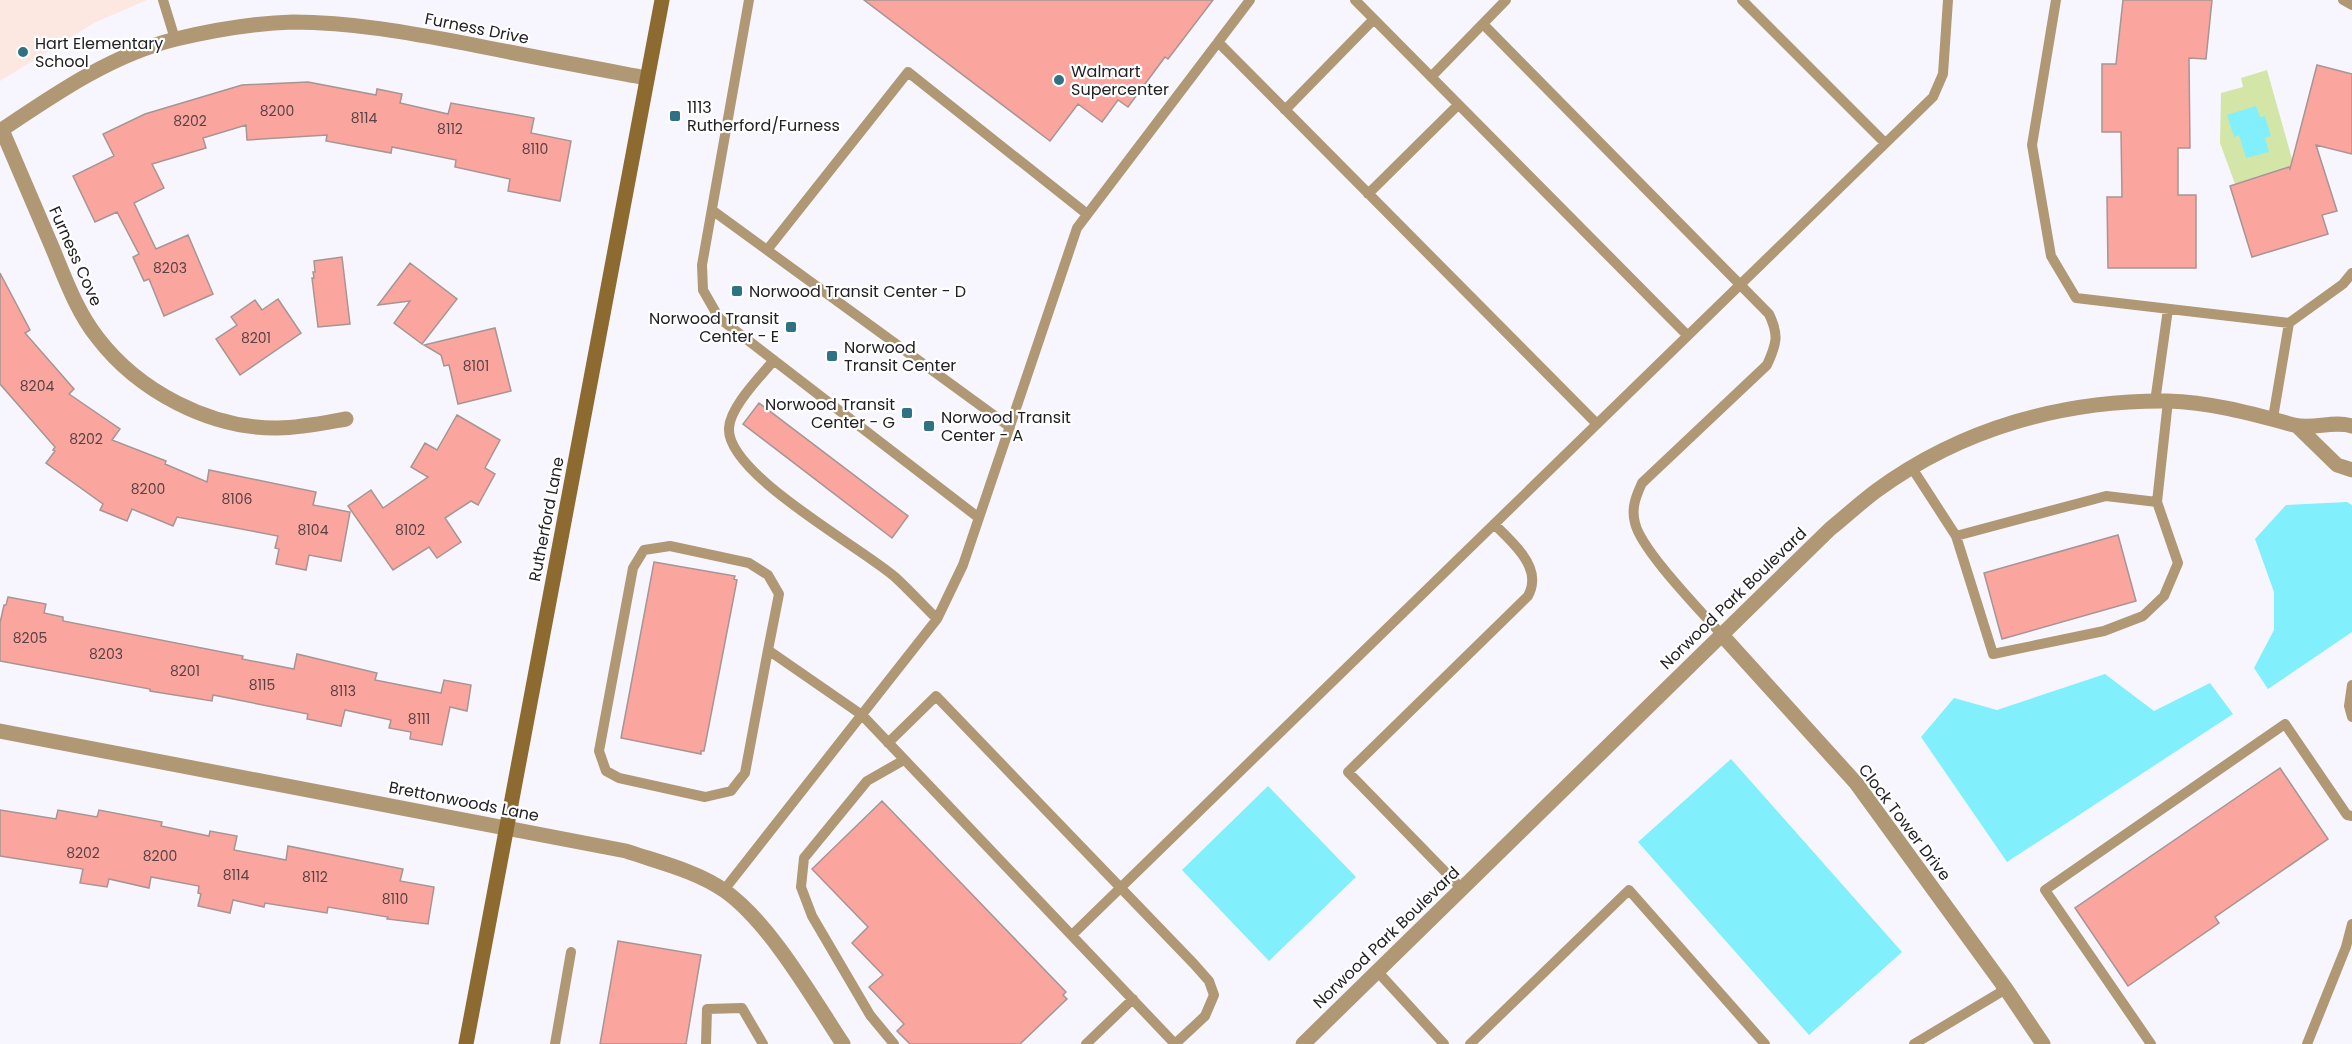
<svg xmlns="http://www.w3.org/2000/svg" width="2352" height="1044" font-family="Poppins,sans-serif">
	<rect width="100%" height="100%" fill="#f7f6ff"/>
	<path fill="#fce8e0" d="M 0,0 L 147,0 L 94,23 L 0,81 Z"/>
	<path fill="#d3e6a8" d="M 2267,70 L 2294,166 L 2235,184 L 2220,143 L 2221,93 L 2243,87 L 2241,78 Z"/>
	<path fill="#81effc" d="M 2256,106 L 2260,117 L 2265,116 L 2271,136 L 2265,138 L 2269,152 L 2246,158 L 2239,135 L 2234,137 L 2227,115 Z
		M 2347,502 L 2352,505 L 2352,632 L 2268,689 L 2254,668 L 2274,630 L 2274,592 L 2255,539 L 2286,505 Z
		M 2105,674 L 2154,711 L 2210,683 L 2233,714 L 2007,862 L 1921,737 L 1954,698 L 1997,710 Z
		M 1731,759 L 1902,952 L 1809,1035 L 1638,842 Z
		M 1268,786 L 1356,877 L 1269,961 L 1182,870 Z"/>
	<path fill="#fba59f" stroke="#a69593" stroke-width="1.5" d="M 864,0 L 1213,0 L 1168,59 L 1165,57 L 1128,107 L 1118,100 L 1102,122 L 1078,104 L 1050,141 Z
		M 2123,0 L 2212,0 L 2206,59 L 2189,58 L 2190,148 L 2178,148 L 2178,195 L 2196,195 L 2196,268 L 2108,268 L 2107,197 L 2122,197 L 2121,132 L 2102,132 L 2102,64 L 2116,64 Z
		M 2317,65 L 2352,74 L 2352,154 L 2316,145 L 2337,211 L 2322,215 L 2328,234 L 2252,257 L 2230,186 L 2289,167 L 2290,169 Z
		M 308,82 L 376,95 L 377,89 L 402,94 L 400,103 L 448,114 L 451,103 L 534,118 L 531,133 L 571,141 L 560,201 L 508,191 L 510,179 L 455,167 L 456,160 L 392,147 L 391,153 L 326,141 L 327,135 L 247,140 L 246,125 L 203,138 L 206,148 L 152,164 L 164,188 L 134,203 L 156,249 L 188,235 L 213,294 L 164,316 L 149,279 L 144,281 L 133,257 L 139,254 L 117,212 L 95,222 L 73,176 L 114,156 L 103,134 L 145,114 L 242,85 Z
		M 342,257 L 350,324 L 318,327 L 312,278 L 314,278 L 313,272 L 315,272 L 314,261 Z
		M 410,263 L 457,299 L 422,344 L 394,323 L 410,301 L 378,305 Z
		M 0,273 L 30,330 L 25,333 L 74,389 L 69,394 L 120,429 L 112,440 L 166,461 L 165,464 L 207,482 L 209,470 L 316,492 L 313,505 L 350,512 L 341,561 L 309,555 L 306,570 L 276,564 L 279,549 L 275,548 L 278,536 L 177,517 L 173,526 L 132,509 L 127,521 L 100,510 L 103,504 L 46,463 L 55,451 L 53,450 L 55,447 L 0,384 Z
		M 278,299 L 301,333 L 240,375 L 216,339 L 237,325 L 231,317 L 255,300 L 262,310 Z
		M 495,328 L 511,391 L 458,404 L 449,365 L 444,366 L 441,355 L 424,345 Z
		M 759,403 L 908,516 L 892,538 L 743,424 Z
		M 457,415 L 500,440 L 485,468 L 495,474 L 478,505 L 471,501 L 445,518 L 461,542 L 437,558 L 429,547 L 393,570 L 348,506 L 371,490 L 383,508 L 428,477 L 411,467 L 425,443 L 437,450 Z
		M 2118,535 L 2136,601 L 2002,639 L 1984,573 Z
		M 654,562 L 735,576 L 734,579 L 737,580 L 704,751 L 701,751 L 701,754 L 621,738 Z
		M 8,597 L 46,604 L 44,613 L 63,617 L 63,621 L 243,656 L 242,659 L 294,669 L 297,654 L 377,673 L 375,680 L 441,693 L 444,680 L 471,685 L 467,711 L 450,707 L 442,745 L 410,739 L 411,732 L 389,728 L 391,720 L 345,710 L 341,726 L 307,719 L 308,714 L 213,695 L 212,701 L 150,691 L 150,689 L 0,661 L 0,623 L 4,605 L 6,605 Z
		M 2280,768 L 2328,839 L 2215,917 L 2219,923 L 2128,986 L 2075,908 Z
		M 882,801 L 1066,992 L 1063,995 L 1067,999 L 1020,1044 L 910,1044 L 897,1031 L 904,1024 L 869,987 L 883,975 L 852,943 L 868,927 L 812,869 Z
		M 0,810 L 56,819 L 58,810 L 97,817 L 99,810 L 162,822 L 161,826 L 209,836 L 210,831 L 237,836 L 234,850 L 286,860 L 288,846 L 403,869 L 400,881 L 434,887 L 428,924 L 387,919 L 388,917 L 328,907 L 327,913 L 265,903 L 264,907 L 233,900 L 230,913 L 198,906 L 201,894 L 198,893 L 199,886 L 151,877 L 149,888 L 109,879 L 107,887 L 80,883 L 83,869 L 0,856 Z
		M 618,941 L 701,955 L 686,1044 L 600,1044 Z"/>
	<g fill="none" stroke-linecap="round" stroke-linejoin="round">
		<path stroke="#b09874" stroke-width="10" d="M 163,0 L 175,39
			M 749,0 L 702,265 L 703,290 L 719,318 L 979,518
			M 1355,0 L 1687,335
			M 1742,0 L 1885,143
			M 2056,0 L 2032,145 L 2051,256 L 2076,298 L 2289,323 L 2343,284 L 2352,273
			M 2343,0 L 2352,5
			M 1483,24 L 1769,314 C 1779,335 1777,343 1767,365 L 1642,483 C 1636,496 1631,508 1635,523 C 1641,550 1701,611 1721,634
			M 1218,42 L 1597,424
			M 1431,77 L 1506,0
			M 1285,110 L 1374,19
			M 1368,194 L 1458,105
			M 712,210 L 1010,427
			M 767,250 L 908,72 L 1087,214
			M 774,360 C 760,377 730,407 729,428 C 726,474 861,547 895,577 C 909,590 923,605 937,619
			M 2155,402 L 2168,309
			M 2273,418 L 2289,323
			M 1912,468 L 1956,536
			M 2157,502 L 2106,496 L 1956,536 L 1993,654 L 2104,631 L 2143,616 L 2164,596 L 2178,563 L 2157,502 L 2168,401
			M 768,650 L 779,594 L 768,575 L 749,563 L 670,546 L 644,550 L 633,568 L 599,751 L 606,771 L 619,778 L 705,797 L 731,791 L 745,773 L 768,650 L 862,715 L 1175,1044
			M 2352,685 L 2349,706 L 2352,717
			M 888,743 L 936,696 L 1194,964 L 1209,981 L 1214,995 L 1205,1016 L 1175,1044
			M 1461,888 L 1348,772 L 1528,596 C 1530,592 1532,587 1532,583 C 1535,561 1508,538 1494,524
			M 724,890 L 937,619 L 963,565 L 1077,228 L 1250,0
			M 1072,935 L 1933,97 L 1943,74 L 1948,0
			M 1377,971 L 1444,1044
			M 555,1044 L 571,952
			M 706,1044 L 707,1009 L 742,1008 L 763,1044
			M 894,1044 L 870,1015 L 812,916 L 801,887 L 804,858 L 867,781 L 904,760
			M 1086,1044 L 1133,999
			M 1470,1044 L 1629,890 L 1765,1044
			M 1914,1044 L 2006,989
			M 2151,1044 L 2045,890 L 2285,724 L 2347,815 L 2352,816
			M 2307,1044 L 2346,947 L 2352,924"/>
		<path stroke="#b09874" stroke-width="15" d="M 2,130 C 19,169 35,208 52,247 C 65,278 76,310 97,337 C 138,391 210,429 278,428 C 301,428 324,423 346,419
			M 0,131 C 55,94 111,55 176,39 C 214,30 255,23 293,22 C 352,22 411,33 469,44 C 528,56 588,67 647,78
			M 2297,426 L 2337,465 L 2352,470
			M 1721,634 L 1856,783 L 2006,989 L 2043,1044
			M 0,731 L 626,851 C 658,862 697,871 725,891 C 770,923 812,997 843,1044
			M 1303,1044 L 1830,529 C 1846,516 1860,503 1876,491 C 1962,428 2063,400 2168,401 C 2210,402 2253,414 2294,425 C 2313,430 2333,420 2352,426"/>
		<path stroke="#8d6b30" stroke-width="15" d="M 466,1044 L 662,0"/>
	</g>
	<g fill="#2f7283" stroke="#fff" stroke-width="2">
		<circle cx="23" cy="52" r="6"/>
		<circle cx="1059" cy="80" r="6"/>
		<rect x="669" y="110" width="12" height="12" rx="3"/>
		<rect x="731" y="285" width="12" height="12" rx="3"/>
		<rect x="785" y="321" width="12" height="12" rx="3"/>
		<rect x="826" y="350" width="12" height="12" rx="3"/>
		<rect x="901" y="407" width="12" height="12" rx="3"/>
		<rect x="923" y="420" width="12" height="12" rx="3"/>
	</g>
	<g text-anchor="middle" stroke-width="4.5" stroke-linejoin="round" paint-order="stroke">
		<g font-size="14" fill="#584244">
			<text x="277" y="116">8200</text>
			<text x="364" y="123">8114</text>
			<text x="190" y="126">8202</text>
			<text x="450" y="134">8112</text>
			<text x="535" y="154">8110</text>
			<text x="170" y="273">8203</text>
			<text x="256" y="343">8201</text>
			<text x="476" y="371">8101</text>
			<text x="37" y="391">8204</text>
			<text x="86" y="444">8202</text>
			<text x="148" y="494">8200</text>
			<text x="237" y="504">8106</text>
			<text x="313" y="535">8104</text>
			<text x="410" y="535">8102</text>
			<text x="30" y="643">8205</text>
			<text x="106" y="659">8203</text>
			<text x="185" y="676">8201</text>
			<text x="262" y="690">8115</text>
			<text x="343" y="696">8113</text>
			<text x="419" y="724">8111</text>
			<text x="83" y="858">8202</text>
			<text x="160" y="861">8200</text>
			<text x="236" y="880">8114</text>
			<text x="315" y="882">8112</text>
			<text x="395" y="904">8110</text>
		</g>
		<g font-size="16" fill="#212126" stroke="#fff">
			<text transform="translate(477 28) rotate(11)" y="6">Furness Drive</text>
			<text transform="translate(76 256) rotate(66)" y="6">Furness Cove</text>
			<text transform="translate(546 519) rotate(-79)" y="6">Rutherford Lane</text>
			<text transform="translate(1733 598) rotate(-44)" y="6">Norwood Park Boulevard</text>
			<text transform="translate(464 801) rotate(11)" y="6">Brettonwoods Lane</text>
			<text transform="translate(1905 822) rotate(53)" y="6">Clock Tower Drive</text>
			<text transform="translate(1386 937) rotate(-44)" y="6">Norwood Park Boulevard</text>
		</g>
		<g font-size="16" fill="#212126" stroke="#fff" text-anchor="start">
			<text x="35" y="49">Hart Elementary<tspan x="35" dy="18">School</tspan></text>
			<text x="1071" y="77">Walmart<tspan x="1071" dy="18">Supercenter</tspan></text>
			<text x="687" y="113">1113<tspan x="687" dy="18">Rutherford/Furness</tspan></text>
			<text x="749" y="297">Norwood Transit Center - D</text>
			<text x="779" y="324" text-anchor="end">Norwood Transit<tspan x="779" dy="18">Center - E</tspan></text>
			<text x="844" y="353">Norwood<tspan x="844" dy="18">Transit Center</tspan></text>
			<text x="895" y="410" text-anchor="end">Norwood Transit<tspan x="895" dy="18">Center - G</tspan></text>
			<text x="941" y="423">Norwood Transit<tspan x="941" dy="18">Center - A</tspan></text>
		</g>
	</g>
</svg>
